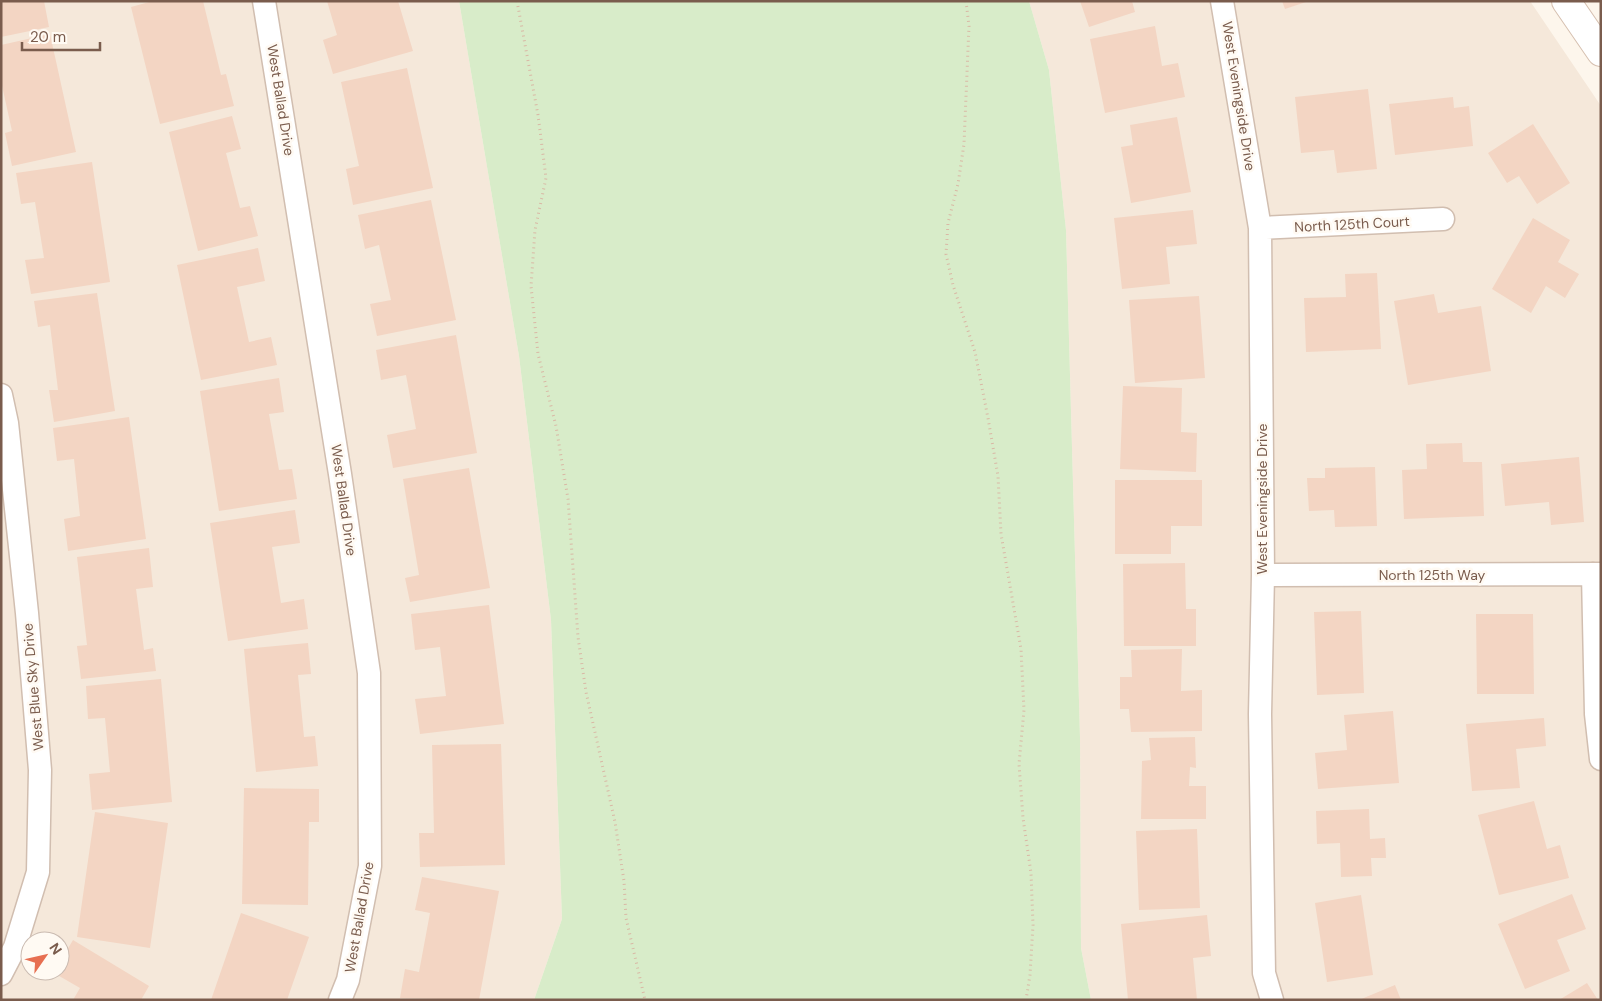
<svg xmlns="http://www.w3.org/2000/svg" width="1602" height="1001" font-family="'DM Sans',sans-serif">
	<rect width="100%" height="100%" fill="#fdf6ec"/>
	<path fill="#f5e8da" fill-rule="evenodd" d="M 1,1 L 459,1 L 519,356 L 551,620 L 562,919 L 534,1000 L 1,1000 ZM 30,941 L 60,941 L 60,971 L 30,971 Z
		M 1029,1 L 1530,1 L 1601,106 L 1601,1000 L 1091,1000 L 1081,948 L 1080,737 L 1066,230 L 1049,70 Z"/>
	<path fill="#d8ecc9" d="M 459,1 L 1029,1 L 1049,70 L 1066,230 L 1080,737 L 1081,948 L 1091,1000 L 534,1000 L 562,919 L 551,620 L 519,356 Z"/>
	<path fill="#f3d5c3" d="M 1,1 L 44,1 L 49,27 L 1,37 Z
		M 153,1 L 203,1 L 221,75 L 226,74 L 234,106 L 160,124 L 131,7 Z
		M 327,1 L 398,1 L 413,51 L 333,74 L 323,40 L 337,35 Z
		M 1080,1 L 1132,1 L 1135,12 L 1089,27 Z
		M 1282,1 L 1306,1 L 1306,2 L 1285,9 Z
		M 1155,26 L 1162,66 L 1178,63 L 1185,97 L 1105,113 L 1090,39 Z
		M 50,34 L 76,152 L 12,166 L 5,133 L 12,131 L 1,81 L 1,45 Z
		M 407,68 L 433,188 L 353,205 L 346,169 L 359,166 L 341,82 Z
		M 1368,89 L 1377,169 L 1337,173 L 1334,150 L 1301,153 L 1295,97 Z
		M 1453,97 L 1454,108 L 1469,106 L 1473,146 L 1395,155 L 1389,104 Z
		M 232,116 L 241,149 L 226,153 L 240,208 L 250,206 L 258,236 L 198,251 L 169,132 Z
		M 1177,117 L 1191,192 L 1131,203 L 1121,147 L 1133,145 L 1130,125 Z
		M 1533,124 L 1570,183 L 1537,204 L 1519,176 L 1507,183 L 1488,153 Z
		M 92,162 L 110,282 L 31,294 L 25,260 L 44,258 L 35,202 L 21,204 L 16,173 Z
		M 431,200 L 456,320 L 377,336 L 370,304 L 391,300 L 379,245 L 365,249 L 358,215 Z
		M 1193,210 L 1197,244 L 1166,247 L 1170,284 L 1122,289 L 1114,218 Z
		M 1533,218 L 1570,240 L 1558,262 L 1579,274 L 1565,298 L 1546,286 L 1531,313 L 1492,289 Z
		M 258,248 L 265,281 L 237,287 L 249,342 L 271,337 L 277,365 L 201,380 L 177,265 Z
		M 1377,273 L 1381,349 L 1306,352 L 1304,298 L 1346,297 L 1345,274 Z
		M 97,293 L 115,411 L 54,422 L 49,390 L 58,390 L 50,325 L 38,327 L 34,301 Z
		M 1434,294 L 1438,313 L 1481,306 L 1491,371 L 1408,385 L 1394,301 Z
		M 1199,296 L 1205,378 L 1135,383 L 1129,300 Z
		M 456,335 L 477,453 L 393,468 L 387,435 L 416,429 L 406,375 L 381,380 L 376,350 Z
		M 279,378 L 284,412 L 269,414 L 279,470 L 292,469 L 297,499 L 219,511 L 200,391 Z
		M 1123,386 L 1182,388 L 1181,432 L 1197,433 L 1196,472 L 1120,469 Z
		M 129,417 L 146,539 L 68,551 L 64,519 L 80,516 L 74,459 L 57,461 L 53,428 Z
		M 1462,443 L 1463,462 L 1482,462 L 1484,516 L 1404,519 L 1402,470 L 1427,469 L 1426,444 Z
		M 1579,457 L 1584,522 L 1551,525 L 1549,502 L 1505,506 L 1501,464 Z
		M 1375,467 L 1377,526 L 1335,527 L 1334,510 L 1309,511 L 1307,478 L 1325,478 L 1325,468 Z
		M 469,468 L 490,588 L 410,602 L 405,578 L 419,575 L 403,479 Z
		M 1115,480 L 1202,480 L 1202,526 L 1171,526 L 1171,554 L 1115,554 Z
		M 295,510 L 300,543 L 272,547 L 281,603 L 304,599 L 308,629 L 228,641 L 210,523 Z
		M 149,548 L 153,587 L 136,589 L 144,650 L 153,648 L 156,671 L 81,679 L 77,646 L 87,645 L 77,557 Z
		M 1185,563 L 1186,609 L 1196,609 L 1196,646 L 1124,646 L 1123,564 Z
		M 489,605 L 504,724 L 420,734 L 415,699 L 446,696 L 440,647 L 415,650 L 411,614 Z
		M 1361,611 L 1364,693 L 1317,695 L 1314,612 Z
		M 1476,614 L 1533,614 L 1534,694 L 1477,694 Z
		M 308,643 L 311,674 L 298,675 L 304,737 L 315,736 L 318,766 L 256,772 L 244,649 Z
		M 1182,649 L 1181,691 L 1202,690 L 1202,731 L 1131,732 L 1129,709 L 1120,709 L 1120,677 L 1132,677 L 1131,650 Z
		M 161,679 L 172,802 L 92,810 L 89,774 L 110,772 L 105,718 L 88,719 L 86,686 Z
		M 1393,711 L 1399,783 L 1318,789 L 1315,753 L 1347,750 L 1344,715 Z
		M 1544,718 L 1546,746 L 1516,749 L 1520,788 L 1472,791 L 1466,724 Z
		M 1195,737 L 1196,768 L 1190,767 L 1189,786 L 1206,786 L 1206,819 L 1141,819 L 1142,761 L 1151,760 L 1149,738 Z
		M 501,744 L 505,865 L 420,867 L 419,833 L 434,833 L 432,745 Z
		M 244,788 L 319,789 L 319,822 L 309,822 L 308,905 L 242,904 Z
		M 1534,801 L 1547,849 L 1560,845 L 1569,878 L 1499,895 L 1478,815 Z
		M 1369,809 L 1370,839 L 1385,838 L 1386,858 L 1371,858 L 1372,876 L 1341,877 L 1340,843 L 1317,844 L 1316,811 Z
		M 95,812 L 168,823 L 150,948 L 77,937 Z
		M 1197,829 L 1200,908 L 1139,910 L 1136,831 Z
		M 422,877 L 499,891 L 479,1000 L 400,998 L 405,969 L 419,972 L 430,913 L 415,910 Z
		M 1572,894 L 1586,929 L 1557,940 L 1570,971 L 1525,989 L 1498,924 Z
		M 1361,895 L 1373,975 L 1327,982 L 1315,903 Z
		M 241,913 L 309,937 L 287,1000 L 211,1000 Z
		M 1207,915 L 1211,956 L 1193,958 L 1197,1000 L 1128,1000 L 1121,924 Z
		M 73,940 L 149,986 L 141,1000 L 73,1000 L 80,988 L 54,973 L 60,971 L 60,962 Z
		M 1587,983 L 1598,1000 L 1559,1000 Z
		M 1395,985 L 1401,1000 L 1359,1000 Z"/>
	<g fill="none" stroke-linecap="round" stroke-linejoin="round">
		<g stroke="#d1beb0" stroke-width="25">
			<path id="street" d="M 264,1 L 340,474 L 369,673 L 370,866 L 348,980 L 340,1000
				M 1222,1 L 1260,228 L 1263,575 L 1260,714 L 1264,973 L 1272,1000
				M 1260,228 L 1443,219
				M 1,395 L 7,423 L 27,613 L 40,770 L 38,872 L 15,947 L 1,974
				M 1593,574 L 1596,714 L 1601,759
				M 1263,575 L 1601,574"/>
		</g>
		<g stroke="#d6c0b0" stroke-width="30">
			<path id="secondary" d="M 1566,1 L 1601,52"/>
		</g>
		<path stroke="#d9b8a5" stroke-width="3" stroke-dasharray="1 4" stroke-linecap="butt" d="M 517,1 L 538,115 L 546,178 L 535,230 L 531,286 L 538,354 L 556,426 L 568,499 L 578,637 L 586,692 L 615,822 L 624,881 L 626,918 L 645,1000
			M 966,1 L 969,26 L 964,144 L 958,184 L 948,223 L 946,254 L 953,285 L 975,352 L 988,418 L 998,476 L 1001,534 L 1021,649 L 1024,710 L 1019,764 L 1023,818 L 1031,873 L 1033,925 L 1030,975 L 1026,1000"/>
		<use href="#street" stroke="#fff" stroke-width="22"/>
		<use href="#secondary" stroke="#fff" stroke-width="28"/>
	</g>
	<g text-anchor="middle" stroke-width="5" stroke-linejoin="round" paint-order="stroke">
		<g font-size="14" fill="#7a5c4d" stroke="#fffaf3">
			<text transform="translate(1239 96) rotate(81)" y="5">West Eveningside Drive</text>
			<text transform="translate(281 100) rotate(81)" y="5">West Ballad Drive</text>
			<text transform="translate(1352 224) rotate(-3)" y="5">North 125th Court</text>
			<text transform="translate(1262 499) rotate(-90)" y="5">West Eveningside Drive</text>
			<text transform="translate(344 500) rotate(82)" y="5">West Ballad Drive</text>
			<text x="1432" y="580">North 125th Way</text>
			<text transform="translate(33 687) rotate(-95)" y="5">West Blue Sky Drive</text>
			<text transform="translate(359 917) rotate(-80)" y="5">West Ballad Drive</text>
		</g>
	</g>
	<rect width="1602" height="1001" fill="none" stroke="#7a5c4d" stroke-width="5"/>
	<g transform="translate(45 956) rotate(56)"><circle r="24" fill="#fffaf3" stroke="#cabbb1"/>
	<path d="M0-4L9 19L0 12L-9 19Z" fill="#e76f51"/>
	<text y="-8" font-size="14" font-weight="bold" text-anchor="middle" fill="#7a5c4d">N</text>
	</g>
	<path d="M22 42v8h78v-8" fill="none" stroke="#7a5c4d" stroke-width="2.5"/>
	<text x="30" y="42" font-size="15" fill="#7a5c4d" stroke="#fffaf3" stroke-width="4" paint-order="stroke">20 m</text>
</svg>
